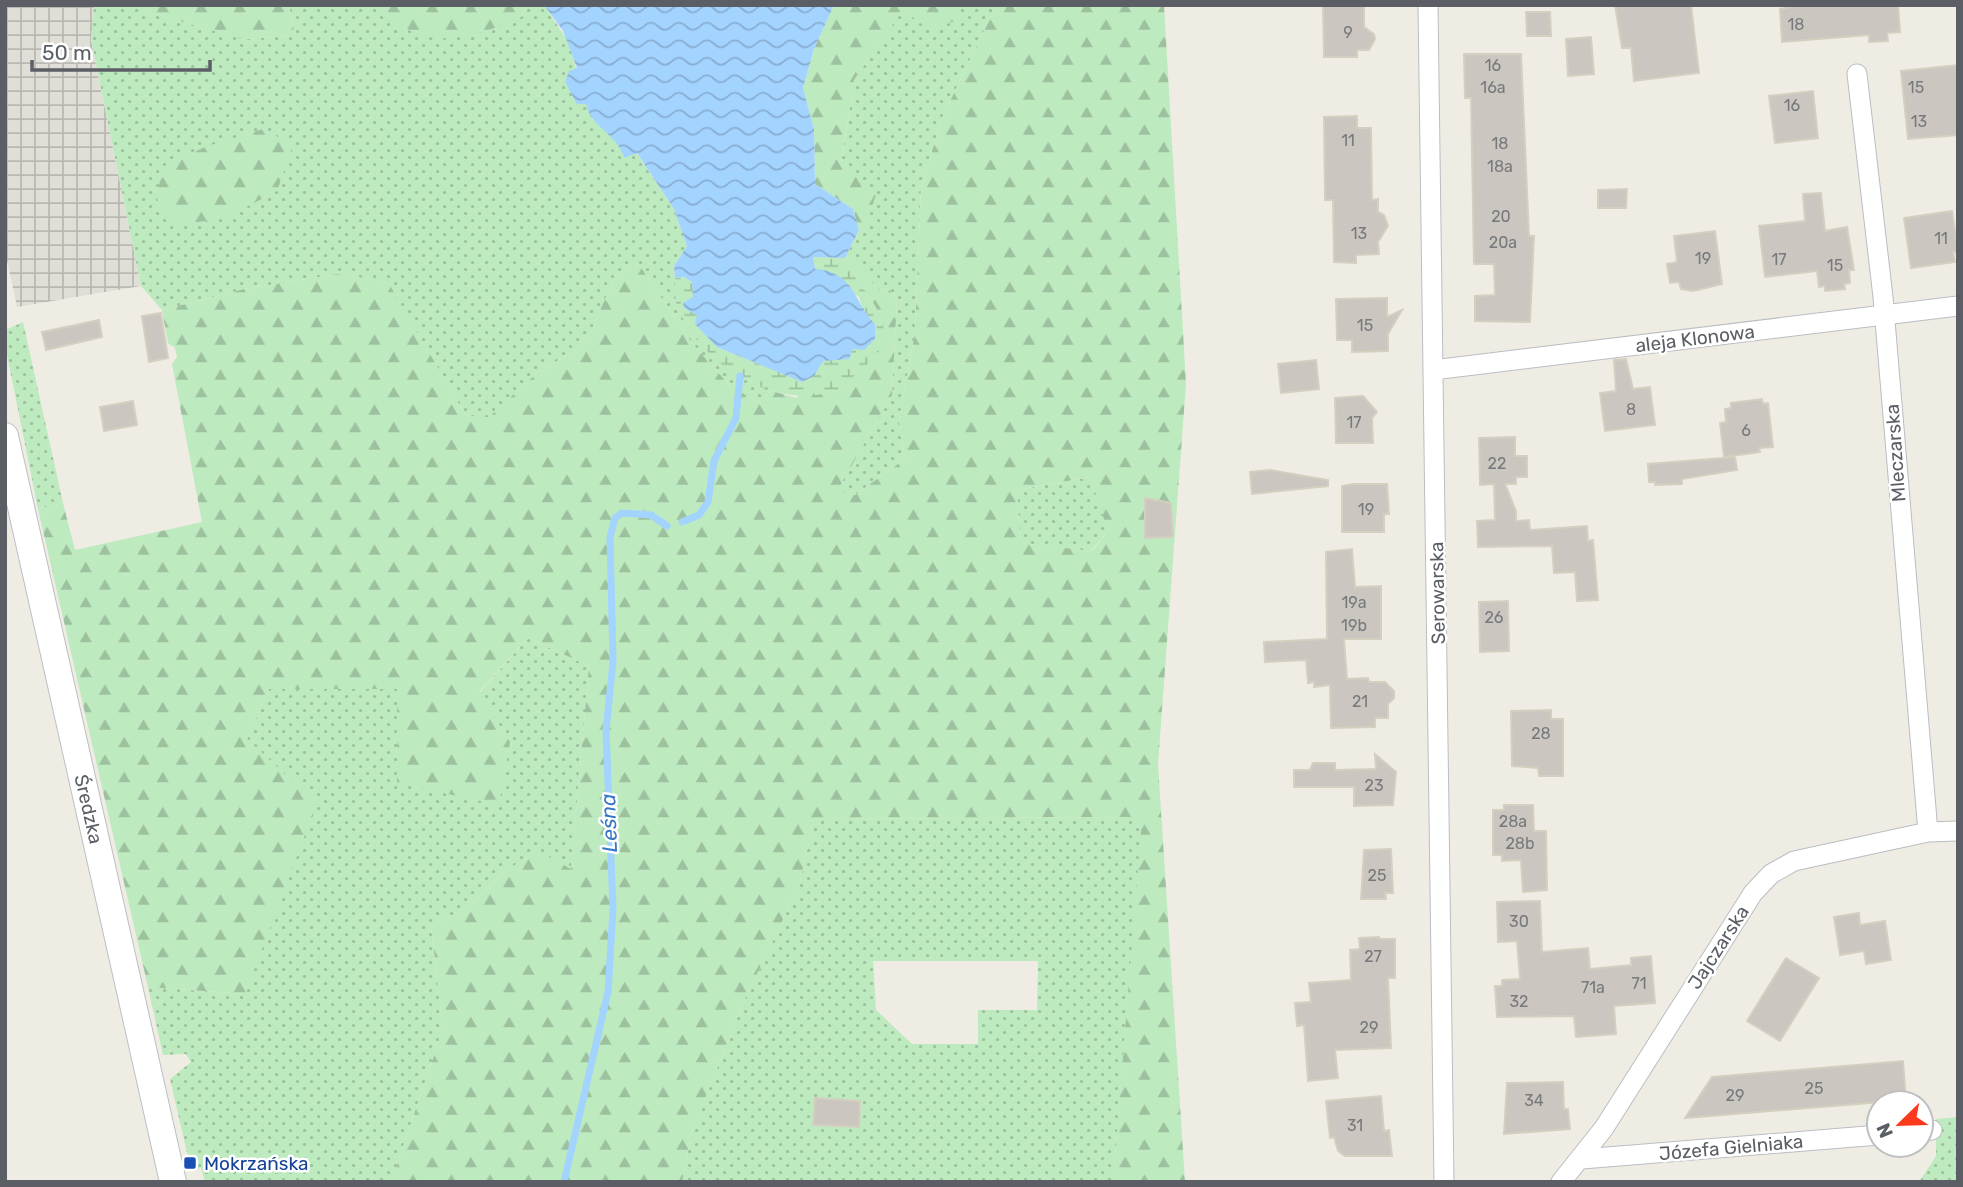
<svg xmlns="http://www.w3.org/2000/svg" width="1963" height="1187" font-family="Rubik,sans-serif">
	<defs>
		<pattern id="industrial-grid" width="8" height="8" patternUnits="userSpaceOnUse" patternTransform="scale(1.75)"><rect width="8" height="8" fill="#e0dfd7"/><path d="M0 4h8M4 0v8" fill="none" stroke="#b9b8b2"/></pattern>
		<pattern id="grass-dots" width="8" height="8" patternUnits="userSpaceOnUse" patternTransform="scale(1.75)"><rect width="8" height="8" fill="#bdeabf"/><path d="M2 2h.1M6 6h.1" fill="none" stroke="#9dc19f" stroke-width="1.8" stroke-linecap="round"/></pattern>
		<pattern id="forest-firs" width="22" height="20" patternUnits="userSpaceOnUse" patternTransform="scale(1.75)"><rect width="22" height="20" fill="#bdeabf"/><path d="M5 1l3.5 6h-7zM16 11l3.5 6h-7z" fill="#9dc19f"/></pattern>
		<pattern id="wetland-marsh" width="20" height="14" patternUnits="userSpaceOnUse" patternTransform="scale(1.75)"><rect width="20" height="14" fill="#bdeabf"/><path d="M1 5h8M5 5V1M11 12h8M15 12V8" fill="none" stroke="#9dc19f"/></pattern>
		<pattern id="water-waves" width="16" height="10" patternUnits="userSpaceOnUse" patternTransform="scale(1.75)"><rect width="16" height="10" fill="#a3d3ff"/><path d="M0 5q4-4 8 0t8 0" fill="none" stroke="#88aed2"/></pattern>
	</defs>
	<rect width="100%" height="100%" fill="#efede3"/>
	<path fill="url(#industrial-grid)" d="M 5,5 L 94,5 L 91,40 L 141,286 L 17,307 L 5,251 Z"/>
	<path fill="url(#grass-dots)" fill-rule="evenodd" d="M 94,5 L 147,5 L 148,12 L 243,39 L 295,36 L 289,5 L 381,5 L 406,29 L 521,17 L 527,5 L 544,5 L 569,43 L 586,104 L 621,147 L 624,158 L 636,152 L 674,209 L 687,246 L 674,266 L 677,307 L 695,336 L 740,376 L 769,390 L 765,405 L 731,387 L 692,343 L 640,266 L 616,274 L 585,345 L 538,372 L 489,418 L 466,416 L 387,282 L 337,274 L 244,289 L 162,310 L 141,286 L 91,39 Z
		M 957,5 L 996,5 L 942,118 L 921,188 L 915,333 L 899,420 L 905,459 L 855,495 L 836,492 L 892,395 L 897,298 L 888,288 L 878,290 L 855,263 L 845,258 L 859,230 L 867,221 L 841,164 L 854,80 L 903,9 L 962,18 Z
		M 23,322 L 63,503 L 38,509 L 6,350 L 5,330 Z
		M 1091,477 L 1108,531 L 1091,551 L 1020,543 L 1017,490 Z
		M 528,638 L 589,666 L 571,870 L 506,870 L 469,907 L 431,926 L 443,1029 L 391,1182 L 205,1182 L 201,1168 L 191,1170 L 170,1079 L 191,1062 L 186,1054 L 163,1055 L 148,987 L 245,994 L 247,739 L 269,689 L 397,689 L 510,742 L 479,693 Z
		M 1143,817 L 1113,1182 L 682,1182 L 692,1131 L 744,1001 L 799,886 L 814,819 ZM 873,961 L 1038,961 L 1037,1010 L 978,1010 L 978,1044 L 912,1044 L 876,1010 Z
		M 1958,1117 L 1958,1182 L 1919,1182 L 1936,1156 L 1936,1119 Z"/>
	<path fill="url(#forest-firs)" fill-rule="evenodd" d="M 147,5 L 289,5 L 295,36 L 242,39 L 148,12 Z
		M 381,5 L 527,5 L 521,17 C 488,32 440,50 405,28 C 396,23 388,12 381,5 Z
		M 834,5 L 957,5 L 963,18 L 930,30 L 903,10 L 854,80 L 841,163 L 877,192 L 867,221 L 859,230 L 853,209 L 815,184 L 814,129 L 803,88 L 814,49 Z
		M 996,5 L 1164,5 L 1186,384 L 1158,764 L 1185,1182 L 1113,1182 L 1142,817 L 814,819 L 799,886 L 744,1001 L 692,1131 L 682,1182 L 391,1182 L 443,1029 L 431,926 L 469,907 L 506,870 L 539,851 L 571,869 L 589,666 L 528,638 L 479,692 L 510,742 L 499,805 L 397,783 L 397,689 L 269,689 L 247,739 L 317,803 L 245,994 L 148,987 L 38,509 L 63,503 L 75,550 L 202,522 L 172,364 L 177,357 L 175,348 L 168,343 L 162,310 L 244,289 L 337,274 L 388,282 L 466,416 L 489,417 L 538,372 L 585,345 L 616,274 L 640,266 L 692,343 L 731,387 L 765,405 L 769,390 L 796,398 L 871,299 L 853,278 L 845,258 L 855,263 L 878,290 L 888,288 L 897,298 L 892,395 L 837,491 L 855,495 L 905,459 L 899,420 L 915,333 L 921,188 L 942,118 ZM 1090,477 L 1108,531 L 1092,551 L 1020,543 L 1017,490 Z
		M 263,129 L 293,145 L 277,191 L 223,219 L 171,225 L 157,199 L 162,167 L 205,147 Z"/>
	<path fill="url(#wetland-marsh)" d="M 813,257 L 845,258 C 854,285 887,307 884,338 C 882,353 869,362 859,371 C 852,377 843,388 835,391 C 774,411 703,365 678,309 C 674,300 675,287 675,278 L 684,277 L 692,282 L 697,315 L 717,347 L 779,372 L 814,376 L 823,361 L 849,359 L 853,349 L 875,324 L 864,313 L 859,297 L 815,270 Z"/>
	<path fill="url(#water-waves)" d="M 544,5 L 834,5 L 814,49 L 803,88 L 814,129 L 815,184 L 853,209 L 859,230 L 845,258 L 813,257 L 815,269 C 855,272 853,301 875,324 L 875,339 L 864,350 L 853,349 L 849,359 L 823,361 L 814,376 L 802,382 L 717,347 L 695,324 L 697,315 L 684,308 L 683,303 L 693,297 L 692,282 L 684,277 L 675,278 L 674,266 L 687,246 L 674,209 L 637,153 L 624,158 C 618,134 591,128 586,104 L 577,104 L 565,82 L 569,71 L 577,68 L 563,31 Z"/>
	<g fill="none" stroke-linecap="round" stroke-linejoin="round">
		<path stroke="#a3d3ff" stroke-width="7" d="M 682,522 L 699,515 L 708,502 L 714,461 L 736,418 L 740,376
			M 564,1182 L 608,992 L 613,909 L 606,730 L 613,662 L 610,537 L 615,518 L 622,513 L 651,515 L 667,526"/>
	</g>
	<path fill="#cbc7c0" stroke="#d5cfc0" stroke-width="2" d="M 1323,5 L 1364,5 L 1364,27 L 1374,34 L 1375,39 L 1369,50 L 1357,50 L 1357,57 L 1324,57 Z
		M 1615,5 L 1691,5 L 1699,73 L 1634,81 L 1631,48 L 1622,48 Z
		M 1801,5 L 1898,5 L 1900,32 L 1887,33 L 1888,41 L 1869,42 L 1869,35 L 1782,42 L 1780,9 Z
		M 1526,12 L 1550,12 L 1551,36 L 1527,36 Z
		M 1591,37 L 1594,74 L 1568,76 L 1566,39 Z
		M 1464,54 L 1521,54 L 1529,236 L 1534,236 L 1530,322 L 1475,321 L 1475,296 L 1495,295 L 1494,264 L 1474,264 L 1471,98 L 1465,98 Z
		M 1958,65 L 1958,135 L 1908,139 L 1901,71 Z
		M 1813,91 L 1818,138 L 1775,143 L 1769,96 Z
		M 1357,116 L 1357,128 L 1371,128 L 1372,200 L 1378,199 L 1378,212 L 1384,215 L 1388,226 L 1378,242 L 1379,254 L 1356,255 L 1356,263 L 1334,262 L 1333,200 L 1325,200 L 1324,117 Z
		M 1627,189 L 1626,208 L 1598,208 L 1598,190 Z
		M 1821,193 L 1825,231 L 1847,227 L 1854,270 L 1849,270 L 1850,283 L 1844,284 L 1845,289 L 1825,291 L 1825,286 L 1819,287 L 1817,271 L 1765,277 L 1759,226 L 1805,221 L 1803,194 Z
		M 1952,211 L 1958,252 L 1953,252 L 1955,262 L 1911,268 L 1904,218 Z
		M 1715,231 L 1722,284 L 1693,291 L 1681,289 L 1679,282 L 1670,283 L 1667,264 L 1677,262 L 1674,236 Z
		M 1387,298 L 1387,317 L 1402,310 L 1388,334 L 1388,351 L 1352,352 L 1352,340 L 1337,340 L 1336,299 Z
		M 161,313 L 168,358 L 149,362 L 142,316 Z
		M 99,320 L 102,337 L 46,350 L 42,332 Z
		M 1626,359 L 1633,389 L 1650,387 L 1655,425 L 1605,431 L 1600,393 L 1616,391 L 1614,360 Z
		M 1316,360 L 1319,389 L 1281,393 L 1278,364 Z
		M 1363,396 L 1377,412 L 1372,418 L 1373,443 L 1336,443 L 1335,398 Z
		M 1762,399 L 1763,404 L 1768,403 L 1773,447 L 1759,448 L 1760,452 L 1724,457 L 1720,423 L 1726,422 L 1725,409 L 1731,408 L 1731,403 Z
		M 133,401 L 137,425 L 104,431 L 100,407 Z
		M 1515,437 L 1515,456 L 1527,456 L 1527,477 L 1516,477 L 1516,484 L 1505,484 L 1516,511 L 1516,521 L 1529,520 L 1530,530 L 1587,526 L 1588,541 L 1593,540 L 1598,600 L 1577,601 L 1575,572 L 1554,573 L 1552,546 L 1478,547 L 1477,521 L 1495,520 L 1494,484 L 1480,485 L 1479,438 Z
		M 1735,457 L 1737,470 L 1682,479 L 1682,484 L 1655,485 L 1655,482 L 1649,482 L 1648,464 Z
		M 1270,470 L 1328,480 L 1328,486 L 1252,494 L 1250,472 Z
		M 1353,484 L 1387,484 L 1389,514 L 1384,514 L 1384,532 L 1342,532 L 1342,486 Z
		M 1145,498 L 1171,503 L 1173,537 L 1145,538 Z
		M 1352,549 L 1355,587 L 1381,586 L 1381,639 L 1344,639 L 1347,679 L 1368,678 L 1369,682 L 1385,682 L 1394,691 L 1394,698 L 1388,704 L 1388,718 L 1375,718 L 1375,727 L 1331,728 L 1330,685 L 1314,687 L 1314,682 L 1308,683 L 1306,660 L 1265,662 L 1264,642 L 1327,639 L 1326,552 Z
		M 1508,601 L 1509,651 L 1480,652 L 1479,602 Z
		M 1551,710 L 1551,719 L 1563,719 L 1563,776 L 1539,776 L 1538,768 L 1512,766 L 1511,711 Z
		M 1375,754 L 1396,772 L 1393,805 L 1354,806 L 1354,787 L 1294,787 L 1294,770 L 1310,770 L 1313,763 L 1335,763 L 1335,770 L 1376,769 Z
		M 1504,805 L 1533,805 L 1534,831 L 1546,831 L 1547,890 L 1523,892 L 1521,860 L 1502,861 L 1502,855 L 1493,855 L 1493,810 L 1504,810 Z
		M 1391,849 L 1393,893 L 1385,893 L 1386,899 L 1361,899 L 1364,850 Z
		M 1540,901 L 1542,952 L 1588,948 L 1590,969 L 1631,965 L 1631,958 L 1651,956 L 1655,1003 L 1614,1006 L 1616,1034 L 1576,1037 L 1574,1016 L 1497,1017 L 1495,986 L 1502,986 L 1502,980 L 1520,979 L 1517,941 L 1498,942 L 1497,902 Z
		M 1859,913 L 1860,925 L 1885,921 L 1891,960 L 1866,964 L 1864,951 L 1840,955 L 1834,917 Z
		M 1379,937 L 1379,939 L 1395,939 L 1395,978 L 1388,978 L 1391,1048 L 1335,1050 L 1338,1078 L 1308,1081 L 1304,1025 L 1297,1026 L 1295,1003 L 1311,1002 L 1309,983 L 1351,980 L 1350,950 L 1360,949 L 1359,938 Z
		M 1786,958 L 1819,978 L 1780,1041 L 1747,1021 Z
		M 1903,1061 L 1906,1100 L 1685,1118 L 1712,1077 Z
		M 1563,1082 L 1564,1109 L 1568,1109 L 1570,1129 L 1504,1134 L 1507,1083 Z
		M 1381,1096 L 1384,1131 L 1389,1130 L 1392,1156 L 1345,1156 L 1338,1151 L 1334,1137 L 1330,1138 L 1326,1101 Z
		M 815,1098 L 860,1101 L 859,1127 L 813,1125 Z"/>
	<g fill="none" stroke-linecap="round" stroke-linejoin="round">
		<g stroke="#bbbdc3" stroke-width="21">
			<path id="minor" d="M 1428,5 L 1444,1182
				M 1857,74 L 1883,297 L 1928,832
				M 1433,370 L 1958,306
				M 1921,1131 L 1932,1130
				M 1582,1159 L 1879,1135
				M 1561,1182 L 1604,1128 L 1753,893 L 1771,874 L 1794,861 L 1928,832 L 1958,831"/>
		</g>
		<g stroke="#bbbfc6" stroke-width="28">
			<path id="secondary" d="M 5,436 L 173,1182"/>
		</g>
		<use href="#minor" stroke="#fff" stroke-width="19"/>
		<use href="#secondary" stroke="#fff" stroke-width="26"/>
	</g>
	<rect fill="#1a4fb4" stroke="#fff" stroke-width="2.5" x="183" y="1156" width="14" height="14" rx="3.5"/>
	<g text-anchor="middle" stroke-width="5" stroke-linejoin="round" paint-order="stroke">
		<g font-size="16" fill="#77797c">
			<text x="1796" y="30">18</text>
			<text x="1348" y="38">9</text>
			<text x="1493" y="71">16</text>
			<text x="1493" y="93">16a</text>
			<text x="1916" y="93">15</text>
			<text x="1792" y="111">16</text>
			<text x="1919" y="127">13</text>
			<text x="1348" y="146">11</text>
			<text x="1500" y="149">18</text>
			<text x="1500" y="172">18a</text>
			<text x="1501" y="222">20</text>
			<text x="1359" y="239">13</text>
			<text x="1941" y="244">11</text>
			<text x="1503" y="248">20a</text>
			<text x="1703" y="264">19</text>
			<text x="1779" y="265">17</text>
			<text x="1835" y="271">15</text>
			<text x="1365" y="331">15</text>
			<text x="1631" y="415">8</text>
			<text x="1354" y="428">17</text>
			<text x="1746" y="436">6</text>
			<text x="1497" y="469">22</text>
			<text x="1366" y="515">19</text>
			<text x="1354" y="608">19a</text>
			<text x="1494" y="623">26</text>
			<text x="1354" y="631">19b</text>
			<text x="1360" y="707">21</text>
			<text x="1541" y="739">28</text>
			<text x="1374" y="791">23</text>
			<text x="1513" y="827">28a</text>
			<text x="1520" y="849">28b</text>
			<text x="1377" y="881">25</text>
			<text x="1519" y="927">30</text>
			<text x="1373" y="962">27</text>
			<text x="1639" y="989">71</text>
			<text x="1593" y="993">71a</text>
			<text x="1519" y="1007">32</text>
			<text x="1369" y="1033">29</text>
			<text x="1814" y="1094">25</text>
			<text x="1735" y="1101">29</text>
			<text x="1534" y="1106">34</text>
			<text x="1355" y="1131">31</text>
		</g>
		<g font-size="19" fill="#5b5f65" stroke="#fff">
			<text transform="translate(1695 338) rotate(-7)" y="7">aleja Klonowa</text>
			<text transform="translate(1895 453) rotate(-94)" y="7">Mleczarska</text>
			<text transform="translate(1437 593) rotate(-91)" y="7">Serowarska</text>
			<text transform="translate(89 809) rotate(77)" y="7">Średzka</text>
			<text transform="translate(1718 947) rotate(-57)" y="7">Jajczarska</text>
			<text transform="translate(1731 1147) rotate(-5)" y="7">Józefa Gielniaka</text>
		</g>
		<g font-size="19" fill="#164399" stroke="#fff" text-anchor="start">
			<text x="204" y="1170">Mokrzańska</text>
		</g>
		<g font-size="21" font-style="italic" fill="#3776c6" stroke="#fff">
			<text transform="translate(609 823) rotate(-92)" y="7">Leśna</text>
		</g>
	</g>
	<rect width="1963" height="1187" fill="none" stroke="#5b5f65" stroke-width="14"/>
	<g transform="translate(1900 1124) rotate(247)"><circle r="33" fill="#ffffff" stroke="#bdbfc1" stroke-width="2"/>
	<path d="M0-5L12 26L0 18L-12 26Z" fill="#fb391d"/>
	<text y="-10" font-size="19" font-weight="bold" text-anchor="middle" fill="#5b5f65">N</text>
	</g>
	<path d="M32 60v10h178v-10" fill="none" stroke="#5b5f65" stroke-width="3.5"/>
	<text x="42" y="60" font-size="21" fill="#5b5f65" stroke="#ffffff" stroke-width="5" paint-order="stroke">50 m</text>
</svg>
